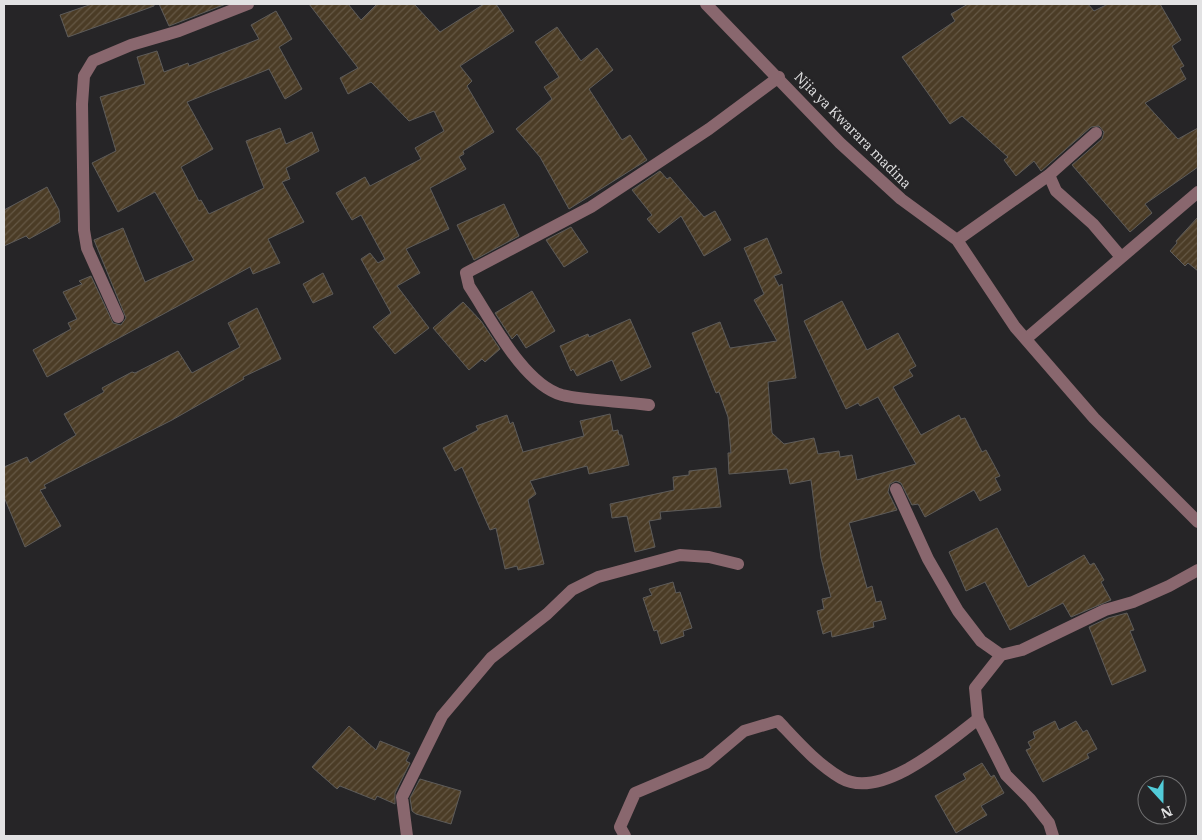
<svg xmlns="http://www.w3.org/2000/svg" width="1202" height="840" font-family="'IBM Plex Serif',serif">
	<defs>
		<pattern id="building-hatch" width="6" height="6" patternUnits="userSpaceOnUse" patternTransform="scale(1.25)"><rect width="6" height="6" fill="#4b3c26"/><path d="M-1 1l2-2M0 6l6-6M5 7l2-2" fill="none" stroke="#655845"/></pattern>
	</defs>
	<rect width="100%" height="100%" fill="#262527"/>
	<path fill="url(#building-hatch)" stroke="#5e5c5a" d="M 92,4 L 154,4 L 154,6 L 68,37 L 60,15 Z
		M 159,4 L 226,4 L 169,26 Z
		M 309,4 L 348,4 L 361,20 L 377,4 L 414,4 L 440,32 L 484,4 L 496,4 L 514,31 L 460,66 L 472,81 L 467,86 L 494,132 L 463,151 L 464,154 L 459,157 L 466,169 L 430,188 L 449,229 L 406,249 L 420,273 L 397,286 L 429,328 L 395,354 L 373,327 L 391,313 L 361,259 L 370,253 L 378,263 L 385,259 L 361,215 L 352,220 L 336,193 L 365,177 L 370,186 L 421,159 L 415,148 L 444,131 L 434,111 L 409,121 L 371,82 L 348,94 L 340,78 L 358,68 Z
		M 968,4 L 1088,4 L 1094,11 L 1108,4 L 1160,4 L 1181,40 L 1172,46 L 1184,66 L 1180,68 L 1186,79 L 1145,103 L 1178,139 L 1198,128 L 1198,167 L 1145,204 L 1152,213 L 1130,232 L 1072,165 L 1102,139 L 1104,132 L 1099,126 L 1091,127 L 1041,171 L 1034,161 L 1016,176 L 1004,160 L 1008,157 L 962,116 L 950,124 L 902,57 L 955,21 L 951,14 Z
		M 276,11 L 292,39 L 279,47 L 302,89 L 285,99 L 269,69 L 187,102 L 213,149 L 181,167 L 199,201 L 201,200 L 209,214 L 264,188 L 246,141 L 280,128 L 286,144 L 312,132 L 319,151 L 286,168 L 290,179 L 282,182 L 304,222 L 268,239 L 280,263 L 253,274 L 250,267 L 47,377 L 33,350 L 71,329 L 68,323 L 77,319 L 63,292 L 82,284 L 79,281 L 91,276 L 113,323 L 121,325 L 126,318 L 94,240 L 123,228 L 145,282 L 194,260 L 155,192 L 118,212 L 92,163 L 116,151 L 100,97 L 145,84 L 137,57 L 157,51 L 164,72 L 188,63 L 189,66 L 259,39 L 251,25 Z
		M 557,27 L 581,61 L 597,48 L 613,70 L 589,89 L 622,140 L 630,135 L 647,160 L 569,209 L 540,157 L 516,129 L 552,99 L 544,87 L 559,77 L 535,42 Z
		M 660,171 L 667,179 L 670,177 L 704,217 L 715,211 L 731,240 L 704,256 L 681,216 L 659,233 L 647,219 L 652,215 L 632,190 Z
		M 47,187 L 59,210 L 60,222 L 29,239 L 26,236 L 4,246 L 4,210 Z
		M 504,204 L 519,236 L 474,260 L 457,225 Z
		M 1198,217 L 1198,271 L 1188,263 L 1185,266 L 1170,251 L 1177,243 L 1176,241 Z
		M 571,227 L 588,252 L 564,267 L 546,240 Z
		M 767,238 L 782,273 L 774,276 L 779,286 L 782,284 L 796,378 L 768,382 L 772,433 L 784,444 L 814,438 L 818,454 L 839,451 L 840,457 L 852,455 L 857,480 L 916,464 L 878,397 L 860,406 L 858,403 L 846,409 L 804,321 L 842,301 L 867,350 L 898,333 L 916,366 L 909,370 L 913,376 L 893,387 L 921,435 L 959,415 L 961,419 L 965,418 L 982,452 L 986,450 L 1000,476 L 995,478 L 1001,490 L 980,501 L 974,490 L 925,517 L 918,504 L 912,505 L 901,483 L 896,481 L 890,484 L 888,492 L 897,510 L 849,523 L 867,588 L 872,586 L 876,602 L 881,601 L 886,619 L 873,622 L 874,627 L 832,637 L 831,631 L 823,634 L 817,611 L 824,609 L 822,599 L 831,597 L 821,558 L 811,480 L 790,484 L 787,469 L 729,474 L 728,453 L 731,453 L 728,417 L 719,392 L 716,393 L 692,333 L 720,322 L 730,348 L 777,341 L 754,300 L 764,294 L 744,248 Z
		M 323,273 L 333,294 L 313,303 L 303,284 Z
		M 532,291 L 555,331 L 526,348 L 517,334 L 512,339 L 495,313 Z
		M 463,302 L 481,321 L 500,349 L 485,362 L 482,359 L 469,370 L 433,328 Z
		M 257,308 L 281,359 L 243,377 L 244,379 L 172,420 L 44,485 L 46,488 L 40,490 L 61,526 L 25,547 L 4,497 L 4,467 L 27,457 L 30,463 L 76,435 L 64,414 L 104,392 L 102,388 L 132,372 L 135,373 L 178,351 L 192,373 L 240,347 L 228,323 Z
		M 630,319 L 651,367 L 621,381 L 612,360 L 577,376 L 573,369 L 571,371 L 560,346 L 588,334 L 589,337 Z
		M 610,414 L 613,431 L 618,430 L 619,435 L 622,435 L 629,465 L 589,474 L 587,466 L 530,481 L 536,494 L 528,500 L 544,564 L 518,570 L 517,566 L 505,569 L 496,528 L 490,530 L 462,467 L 455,471 L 443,448 L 478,430 L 476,426 L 507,415 L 510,424 L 513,422 L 523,452 L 584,436 L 580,421 Z
		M 716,468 L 721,507 L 660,512 L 661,519 L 649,521 L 655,547 L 635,552 L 627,516 L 612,518 L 610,504 L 674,490 L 673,477 L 689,475 L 689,471 Z
		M 997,528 L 1028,587 L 1084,555 L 1090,565 L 1094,563 L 1104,580 L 1101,582 L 1111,600 L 1071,617 L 1063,603 L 1010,630 L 985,582 L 966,591 L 949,552 Z
		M 673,582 L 676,593 L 680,592 L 692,628 L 683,631 L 684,636 L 661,644 L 657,630 L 654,631 L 643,598 L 652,595 L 649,589 Z
		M 1127,613 L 1134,630 L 1130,631 L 1146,671 L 1112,685 L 1089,627 L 1108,618 Z
		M 1055,721 L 1059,730 L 1076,721 L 1083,732 L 1087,730 L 1097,749 L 1087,754 L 1089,758 L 1043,782 L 1026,750 L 1031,748 L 1028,742 L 1035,738 L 1033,732 Z
		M 349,726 L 376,750 L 380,741 L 410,753 L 406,761 L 410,763 L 395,793 L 395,804 L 377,796 L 375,800 L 340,786 L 337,789 L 312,767 Z
		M 982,763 L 991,777 L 994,775 L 1004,793 L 981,806 L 987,815 L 956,833 L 935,796 L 966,779 L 963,774 Z
		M 420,779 L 461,791 L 451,824 L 416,814 L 412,811 L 410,798 Z"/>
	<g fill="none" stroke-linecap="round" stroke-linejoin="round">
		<path stroke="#89676e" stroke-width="12" d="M 706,4 L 840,143 L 901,199 L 957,240 L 1015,327 L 1094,418 L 1198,522
			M 1049,175 L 1056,191 L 1093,224 L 1121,257
			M 957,240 L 1049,175 L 1096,133
			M 118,317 L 87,248 L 84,230 L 82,104 L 84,76 L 93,61 L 131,45 L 179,31 L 248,4
			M 1027,338 L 1198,192
			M 649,405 C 623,401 586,401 562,395 C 523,384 491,319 469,286 L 466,273 L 591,207 L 709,129 L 779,77
			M 896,489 L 928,559 L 958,611 L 981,641 L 1001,655 L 1022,650 L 1105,610 L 1133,602 L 1169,586 L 1198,570
			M 1001,655 L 975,688 L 978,719 L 1006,775 L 1030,799 L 1049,823 L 1053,836
			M 407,836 L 402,797 L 442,716 L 491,658 L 547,614 L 572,590 L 598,577 L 680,555 L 709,557 L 738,564
			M 625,836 L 620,827 L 635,793 L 706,763 L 744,731 L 778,721 C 797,741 817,764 841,778 C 881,801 947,743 978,719"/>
	</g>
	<g text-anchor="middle" stroke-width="5" stroke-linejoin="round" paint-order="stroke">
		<g font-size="14" fill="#e2e2e3" stroke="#262527">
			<text transform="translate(853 130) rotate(45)" y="5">Njia ya Kwarara madina</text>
		</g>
	</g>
	<rect width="1202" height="840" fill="none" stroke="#e2e2e3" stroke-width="10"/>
	<g transform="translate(1162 800) rotate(159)"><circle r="24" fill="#262527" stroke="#717172"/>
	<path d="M0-4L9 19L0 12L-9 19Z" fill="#52cbd8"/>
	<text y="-8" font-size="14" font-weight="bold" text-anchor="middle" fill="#e2e2e3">N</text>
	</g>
</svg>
